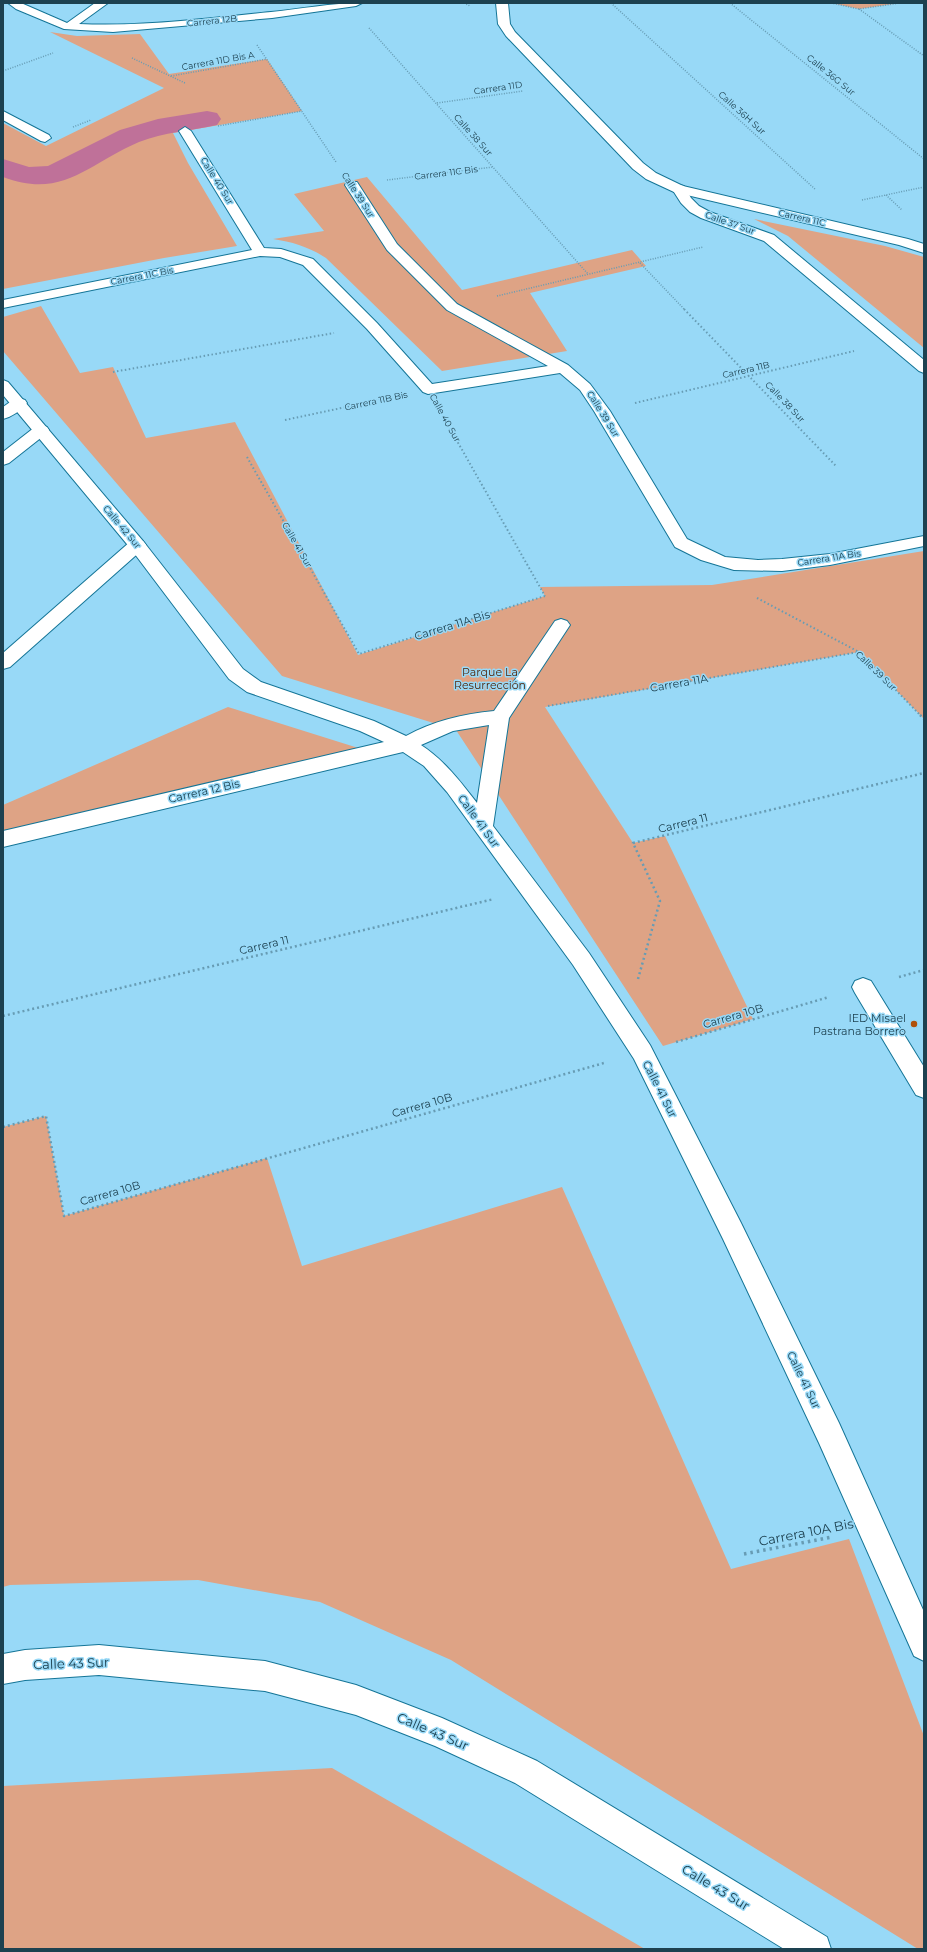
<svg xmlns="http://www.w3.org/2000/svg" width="927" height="1952" font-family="Montserrat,sans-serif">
	<rect width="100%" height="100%" fill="#98d9f7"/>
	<path fill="#dea385" d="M 831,3 L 900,3 L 859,9 Z
		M 50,32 L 77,36 L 140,34 L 169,74 L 267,59 L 302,111 L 173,133 L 188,163 L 237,246 L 164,258 L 3,289 L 3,123 L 46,146 L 164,88 Z
		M 367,177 L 462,290 L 632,250 L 646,266 L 530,293 L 567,351 L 442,371 L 326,258 C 309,247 293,242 273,239 L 324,231 L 294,194 Z
		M 754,219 L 885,246 L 924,257 L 924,348 L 788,236 Z
		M 41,306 L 80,373 L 113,367 L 146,438 L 235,422 L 358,655 L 545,596 L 540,587 L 712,585 L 924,551 L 924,719 L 859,652 L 545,707 L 633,843 L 665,836 L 753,1019 L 663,1046 L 456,730 L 282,676 L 3,351 L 3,317 Z
		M 228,707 L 371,752 L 3,839 L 3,805 Z
		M 46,1116 L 64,1216 L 267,1158 L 302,1266 L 562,1187 L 731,1569 L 849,1539 L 924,1736 L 924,1949 L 918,1949 L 451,1660 L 320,1602 L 198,1580 L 10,1585 L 3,1587 L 3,1127 Z
		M 332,1768 L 645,1949 L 3,1949 L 3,1786 Z"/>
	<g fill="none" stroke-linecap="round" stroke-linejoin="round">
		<path fill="#bf7199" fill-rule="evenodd" d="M 207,111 L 217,113 L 221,119 L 217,125 C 191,131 164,132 139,142 C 89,163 63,200 3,177 L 3,159 L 29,167 L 48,166 L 120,130 L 158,119 Z"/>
		<g stroke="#147597" stroke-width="2">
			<path id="service" d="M 19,398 L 25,400 L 27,403 C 22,410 11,417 3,419 L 3,407 L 13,400 Z
				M 41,425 L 47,427 L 49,430 L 47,433 L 9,463 L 3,465 L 3,452 L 35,427 Z
				M 137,540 L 143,541 L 146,545 L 143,549 L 10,667 L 3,669 L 3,653 L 131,541 Z"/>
		</g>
		<g stroke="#147597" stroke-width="2">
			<path id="minor" d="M 8,3 L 21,3 L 67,23 L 95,3 L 108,3 L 79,24 C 143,27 208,18 271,12 C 301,9 331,3 362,3 L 356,6 L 272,18 L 113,32 L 64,29 L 16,9 Z
				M 3,111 L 49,135 L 51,138 L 45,142 L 41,141 L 3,120 Z
				M 185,127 L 191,131 L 264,248 L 281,249 L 313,259 L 377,323 L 432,384 L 548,366 L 447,310 L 387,250 L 345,185 L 347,182 L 357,182 L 397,244 L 457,304 L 568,365 L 590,384 L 610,411 L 687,539 L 725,557 L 758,560 L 782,559 L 830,554 L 924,536 L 924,546 L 830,565 L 782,571 L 734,570 L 701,560 L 675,547 L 594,411 L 580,390 L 560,373 L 428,394 L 423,392 L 367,329 L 303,265 L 280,257 L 260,256 L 3,308 L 3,300 L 252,250 L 179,131 Z
				M 679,185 L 684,186 L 691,198 L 699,206 L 710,212 L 774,235 L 924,360 L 924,373 L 919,371 L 764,241 L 701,218 L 690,212 L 681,203 L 672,189 L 674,186 Z
				M 3,380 L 8,382 L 143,541 L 243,669 L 261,682 L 374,721 L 406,736 C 433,721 463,714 494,711 L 555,621 L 561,619 L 567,621 L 570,625 L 509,718 L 493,826 L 589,953 L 650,1045 L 741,1223 L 839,1423 L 924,1612 L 924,1661 L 914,1656 L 819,1443 L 723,1239 L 634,1059 L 573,965 L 447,792 L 424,766 L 403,752 L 3,847 L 3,831 L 384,742 L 360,731 L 247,692 L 229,679 L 131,549 L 3,395 ZM 489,725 L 477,803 C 460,781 444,760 421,745 L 453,731 Z
				M 863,978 L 871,981 L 924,1067 L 924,1098 L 916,1095 L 855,993 L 852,987 L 855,981 Z"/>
		</g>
		<g stroke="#147597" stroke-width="2">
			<path id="tertiary" d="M 496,3 L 508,3 L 510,24 L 515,32 L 643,163 L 656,173 L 683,186 L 908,239 L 924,244 L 924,253 L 899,245 L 674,192 L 646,179 L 633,169 L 506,36 L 498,24 Z
				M 99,1645 L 265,1661 L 356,1685 L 442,1718 L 537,1761 L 827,1937 L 831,1949 L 784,1949 L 515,1783 L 435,1746 L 356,1715 L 265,1691 L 99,1675 L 25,1680 L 3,1684 L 3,1654 L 25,1650 Z"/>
		</g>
		<path stroke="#679cb4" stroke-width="1.5" stroke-dasharray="1 1.5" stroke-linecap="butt" d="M 464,3 L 470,6
			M 611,3 L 816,190
			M 730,3 L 924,159
			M 831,3 L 859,9 L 900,3
			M 859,9 L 924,56
			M 369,28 L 588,274
			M 257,45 L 336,162
			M 132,58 L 185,83
			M 3,71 L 53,53
			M 171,76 L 267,59
			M 437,103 L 523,91
			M 218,126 L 302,111
			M 73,127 L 91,120
			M 387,180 L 493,167
			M 886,195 L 902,210
			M 862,200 L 924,187
			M 640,263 L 685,310
			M 497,296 L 703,247"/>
		<path stroke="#679cb4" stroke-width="2" stroke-dasharray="1.5 2.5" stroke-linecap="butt" d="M 684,309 L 836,466
			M 113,372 L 334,333
			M 635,403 L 854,351
			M 444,418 L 545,596
			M 285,420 L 393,397
			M 247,457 L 359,654 L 545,596
			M 757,598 L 859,652 L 921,716
			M 548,706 L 859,652"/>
		<path stroke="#679cb4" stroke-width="2.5" stroke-dasharray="2 3" stroke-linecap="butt" d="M 920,715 L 924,719
			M 899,977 L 924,970
			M 638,979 L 660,901 L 633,843 L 924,773
			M 3,1016 L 494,899
			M 676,1042 L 829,997
			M 3,1127 L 46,1116 L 64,1216 L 604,1063"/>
		<path stroke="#679cb4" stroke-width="3.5" stroke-dasharray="2.5 4" stroke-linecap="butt" d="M 744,1554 L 832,1537"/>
		<use href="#service" fill="#fff" fill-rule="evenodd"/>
		<use href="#minor" fill="#fff" fill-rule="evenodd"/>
		<use href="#tertiary" fill="#fff" fill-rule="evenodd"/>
	</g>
	<circle fill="#b05009" stroke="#98d9f7" stroke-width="1.5" cx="914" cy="1024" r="4"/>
	<g text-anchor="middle" stroke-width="3" stroke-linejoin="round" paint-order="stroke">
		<g font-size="9" fill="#1d4150" stroke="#98d9f7">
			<text transform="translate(212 21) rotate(-6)" y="3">Carrera 12B</text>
			<text transform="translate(218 61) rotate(-10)" y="3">Carrera 11D Bis A</text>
			<text transform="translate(831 75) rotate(39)" y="3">Calle 36G Sur</text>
			<text transform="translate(498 88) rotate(-8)" y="3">Carrera 11D</text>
			<text transform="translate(742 113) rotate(42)" y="3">Calle 36H Sur</text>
			<text transform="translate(473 135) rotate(48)" y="3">Calle 38 Sur</text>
			<text transform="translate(446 173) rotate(-7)" y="3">Carrera 11C Bis</text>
			<text transform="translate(217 181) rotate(58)" y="3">Calle 40 Sur</text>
			<text transform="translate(358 195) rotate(57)" y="3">Calle 39 Sur</text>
			<text transform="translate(802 218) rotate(13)" y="3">Carrera 11C</text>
			<text transform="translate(730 223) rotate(19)" y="3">Calle 37 Sur</text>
			<text transform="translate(142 276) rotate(-11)" y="3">Carrera 11C Bis</text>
			<text transform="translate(746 370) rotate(-13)" y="3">Carrera 11B</text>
			<text transform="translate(376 401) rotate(-12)" y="3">Carrera 11B Bis</text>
			<text transform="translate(785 402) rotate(46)" y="3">Calle 38 Sur</text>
			<text transform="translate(603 414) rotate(58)" y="3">Calle 39 Sur</text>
			<text transform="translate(445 418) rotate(61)" y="3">Calle 40 Sur</text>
			<text transform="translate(122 527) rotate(50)" y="3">Calle 42 Sur</text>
			<text transform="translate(297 545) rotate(60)" y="3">Calle 41 Sur</text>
			<text transform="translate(829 558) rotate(-9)" y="3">Carrera 11A Bis</text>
			<text transform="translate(876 671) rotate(44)" y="3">Calle 39 Sur</text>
		</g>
		<g font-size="11" fill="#1d4150" stroke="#98d9f7">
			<text transform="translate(452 625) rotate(-17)" y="4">Carrera 11A Bis</text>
			<text transform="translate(679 683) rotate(-10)" y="4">Carrera 11A</text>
			<text transform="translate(204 791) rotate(-13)" y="4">Carrera 12 Bis</text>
			<text transform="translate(479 821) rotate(54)" y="4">Calle 41 Sur</text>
			<text transform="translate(683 823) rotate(-14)" y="4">Carrera 11</text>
			<text transform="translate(264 945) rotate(-13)" y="4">Carrera 11</text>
			<text transform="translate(733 1016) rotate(-16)" y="4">Carrera 10B</text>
			<text transform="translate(660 1089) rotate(63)" y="4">Calle 41 Sur</text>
			<text transform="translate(422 1105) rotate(-16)" y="4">Carrera 10B</text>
			<text transform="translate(110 1193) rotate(-16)" y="4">Carrera 10B</text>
			<text transform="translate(804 1380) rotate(64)" y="4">Calle 41 Sur</text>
		</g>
		<g font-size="11" fill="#4f1e00" stroke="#98d9f7">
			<text x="490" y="676">Parque La<tspan x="490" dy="13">Resurrección</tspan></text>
		</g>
		<g font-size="11" fill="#1d4150" stroke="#98d9f7" text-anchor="end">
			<text x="906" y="1022">IED Misael<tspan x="906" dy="13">Pastrana Borrero</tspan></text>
		</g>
		<g font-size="13" fill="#1d4150" stroke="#98d9f7">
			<text transform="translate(806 1532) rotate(-11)" y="5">Carrera 10A Bis</text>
			<text transform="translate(71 1663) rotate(-2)" y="5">Calle 43 Sur</text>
			<text transform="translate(433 1731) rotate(23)" y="5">Calle 43 Sur</text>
			<text transform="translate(716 1887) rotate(31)" y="5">Calle 43 Sur</text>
		</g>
	</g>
	<rect width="927" height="1952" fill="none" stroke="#1d4150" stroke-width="8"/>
</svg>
